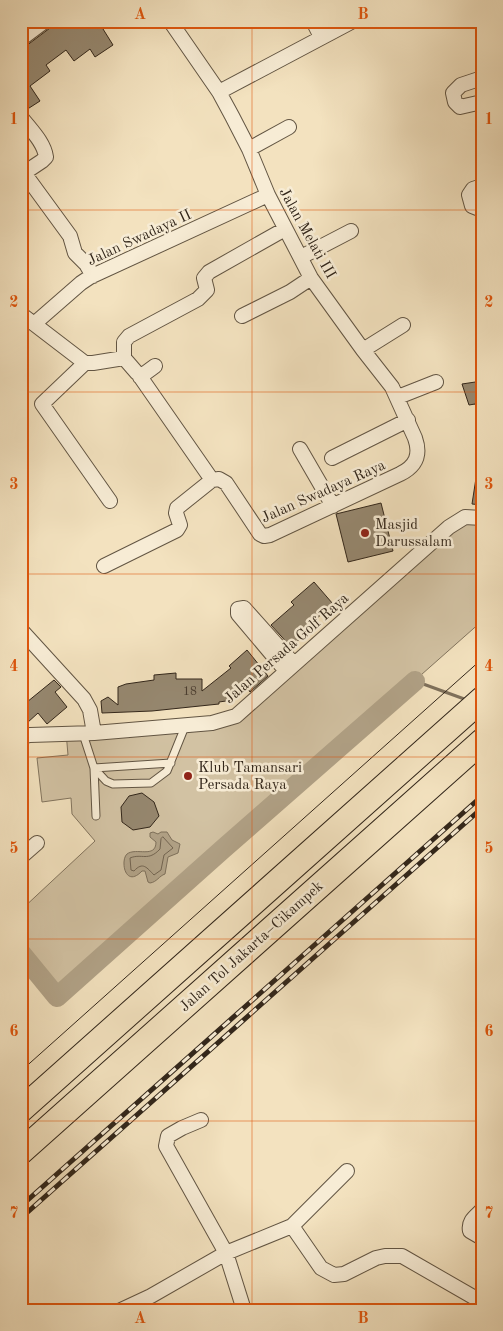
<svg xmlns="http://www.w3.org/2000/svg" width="503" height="1331" font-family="'Old Standard TT',serif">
	<rect width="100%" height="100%" fill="#f3e2bf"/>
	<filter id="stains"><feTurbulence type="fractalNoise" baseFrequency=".004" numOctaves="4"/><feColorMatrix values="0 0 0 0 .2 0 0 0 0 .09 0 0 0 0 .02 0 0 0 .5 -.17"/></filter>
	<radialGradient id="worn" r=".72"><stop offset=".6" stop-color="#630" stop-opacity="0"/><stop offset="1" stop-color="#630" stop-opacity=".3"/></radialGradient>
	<path fill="#d2c2a3" stroke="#82745e" d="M 482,518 L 482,621 L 57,997 L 21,953 L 21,910 L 95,841 L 72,814 L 71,798 L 42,802 L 37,758 L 68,755 L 66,732 L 232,723 L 449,527 Z"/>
	<path fill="#b1a287" stroke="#7e705b" d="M 153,832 L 158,834 L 161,832 L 167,832 L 172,840 L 180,844 L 178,853 L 168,857 L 165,874 C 159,876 157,882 150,883 L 148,882 L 145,871 L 142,871 C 125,889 120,860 127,854 C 136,847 156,859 156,842 L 150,837 L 150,833 Z"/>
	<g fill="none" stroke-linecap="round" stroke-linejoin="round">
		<path stroke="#726450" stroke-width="1" d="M 163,837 L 173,848 L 164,855 L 161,870 L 154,875 C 147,868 143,861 134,871 L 131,870 L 130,858 C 142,853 148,862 160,849 L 161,839 Z"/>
		<path stroke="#7e705b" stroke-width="3" d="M 415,681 L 467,700"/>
		<path stroke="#b1a287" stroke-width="20" d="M 21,953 L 57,997 L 223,849 L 415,681"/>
	</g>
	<path fill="#968870" stroke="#32261a" d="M 54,21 L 67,21 L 72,27 L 81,21 L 98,21 L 113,45 L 95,57 L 90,49 L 74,61 L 66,50 L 46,65 L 50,71 L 30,86 L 40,101 L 26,110 L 21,102 L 21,48 L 26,46 L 50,28 Z
		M 482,381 L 482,420 L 475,404 L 469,405 L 462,384 Z
		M 476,478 L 482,479 L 482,505 L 472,504 Z
		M 381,503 L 393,551 L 348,562 L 336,514 Z
		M 314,582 L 333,604 L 307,627 L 310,630 L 291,647 L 271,625 L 294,605 L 291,602 Z
		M 247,650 L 268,676 L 250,692 L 245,685 L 226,701 L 219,702 L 219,704 L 152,711 L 102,713 L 101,701 L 108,697 L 118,705 L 118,687 L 126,684 L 154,680 L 154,675 L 176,673 L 176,679 L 202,679 L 202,691 L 231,668 L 229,666 Z
		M 54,680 L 61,687 L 55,692 L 67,707 L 47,724 L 38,713 L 27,723 L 21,716 L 21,694 L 27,702 Z
		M 142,793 L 154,802 L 159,816 L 150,827 L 133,830 L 122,822 L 121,807 L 129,796 Z"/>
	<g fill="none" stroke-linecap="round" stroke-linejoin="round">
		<g stroke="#625543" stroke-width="9">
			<path id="lane" d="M 83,734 L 94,768 L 96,816
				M 94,768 L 106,781 L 113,784 L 151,783 L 167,771 L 186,724
				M 94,768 L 171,763"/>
		</g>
		<g stroke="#625543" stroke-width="16">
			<path id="street" d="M 313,21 L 321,37
				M 21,39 L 45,21
				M 482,78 L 461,85 L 453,93 L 455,102 L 460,107 L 482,102
				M 219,92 L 353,21
				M 21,117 C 30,129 44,142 46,157 L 42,161 L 21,175
				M 249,149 L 289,127
				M 24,173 L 70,236 L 75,253 L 86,264 L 93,276
				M 482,186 L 473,189 L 469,195 L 472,206 L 477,208 L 482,208
				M 301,257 L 351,231
				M 21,314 L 85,363 L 93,363 L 124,358 L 137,373
				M 242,316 L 290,292 L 311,278
				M 34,324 L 81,283 L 90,277 L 268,195
				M 363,350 L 403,325
				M 124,358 L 124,342 L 129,336 L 198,299 L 207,290 L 204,278 L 209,272 L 285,229
				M 85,363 L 42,404 L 110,501
				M 139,375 L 212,480 L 219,479 L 226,483 L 260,534 L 264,536 L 270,535 L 400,474 C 416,466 421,455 415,438 L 392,387 L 363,350 L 311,278 L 268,195 L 249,149 L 232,116 L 219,92 L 170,21
				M 140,377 L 155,366
				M 398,397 L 436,382
				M 300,449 L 333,506
				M 332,458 L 408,420
				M 104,566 L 177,530 L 180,525 L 176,513 L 177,508 L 212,480
				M 21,630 L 84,699 L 90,710 L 94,733
				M 286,671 L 238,614 L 238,609 L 244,608 L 294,664
				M 21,737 L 30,735 L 94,733 L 212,723 L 236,716 L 449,527 L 465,517 L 482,518
				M 21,857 L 37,843
				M 21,996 L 21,1000
				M 201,1120 L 182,1128 L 168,1136 L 166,1146 L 226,1253 L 244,1310
				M 482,1210 C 475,1217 468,1221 470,1231 L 482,1238
				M 292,1226 L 321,1268 L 334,1275 L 344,1274 L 376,1258 L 385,1256 L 402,1256 L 482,1302
				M 121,1310 L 151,1296 L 226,1253 L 292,1226 L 347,1171"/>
		</g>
		<g stroke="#32261a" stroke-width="26">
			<path id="highway" d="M 21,1110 L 482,699
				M 21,1152 L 482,741"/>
		</g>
		<use href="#lane" stroke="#f7ecd5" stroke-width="7"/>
		<use href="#street" stroke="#f7ecd5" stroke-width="14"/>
		<use href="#highway" stroke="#f3e2bf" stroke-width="24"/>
		<path stroke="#32261a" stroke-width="1" d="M 21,1071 L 482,659"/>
		<g stroke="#32261a" stroke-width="5">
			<path id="rail" d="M 21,1206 L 482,796
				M 21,1218 L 482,808"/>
		</g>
		<use href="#rail" stroke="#f7ecd5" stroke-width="3" stroke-dasharray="9" stroke-linecap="butt"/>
	</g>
	<path fill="none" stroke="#df560d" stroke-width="1" stroke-opacity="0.55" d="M 252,21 L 252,1310M 21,210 L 482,210M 21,392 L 482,392M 21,574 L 482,574M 21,757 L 482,757M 21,939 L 482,939M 21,1121 L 482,1121"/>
	<g fill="#8f2418" stroke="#f7ecd5" stroke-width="2">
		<circle cx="365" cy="533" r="5"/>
		<circle cx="188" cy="776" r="5"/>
	</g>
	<g text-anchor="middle" stroke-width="5" stroke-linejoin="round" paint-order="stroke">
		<g font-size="12" fill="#4b3e30">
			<text x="190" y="695">18</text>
		</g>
		<g font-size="15" fill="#32261a" stroke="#f7ecd5">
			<text transform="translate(308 233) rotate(61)" y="5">Jalan Melati III</text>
			<text transform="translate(139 237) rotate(-25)" y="5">Jalan Swadaya II</text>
			<text transform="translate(323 491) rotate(-24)" y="5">Jalan Swadaya Raya</text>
			<text transform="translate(286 648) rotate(-41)" y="5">Jalan Persada Golf Raya</text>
			<text transform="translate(251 946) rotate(-42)" y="5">Jalan Tol Jakarta–Cikampek</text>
		</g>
		<g font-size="15" fill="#32261a" stroke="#f7ecd5" text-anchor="start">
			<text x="375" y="529">Masjid<tspan x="375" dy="17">Darussalam</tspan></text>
			<text x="198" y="772">Klub Tamansari<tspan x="198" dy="17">Persada Raya</tspan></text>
		</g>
	</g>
	<rect width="503" height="1331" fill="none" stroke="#f3e2bf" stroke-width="55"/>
	<rect x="28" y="28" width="448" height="1276" fill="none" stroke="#df560d" stroke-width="2"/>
	<g font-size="16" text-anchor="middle" font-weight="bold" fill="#df560d">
		<text x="140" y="19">A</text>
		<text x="363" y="19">B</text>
		<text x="14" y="124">1</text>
		<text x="489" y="124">1</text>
		<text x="14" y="307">2</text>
		<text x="489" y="307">2</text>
		<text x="14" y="489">3</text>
		<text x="489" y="489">3</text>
		<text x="14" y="671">4</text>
		<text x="489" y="671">4</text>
		<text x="14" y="853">5</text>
		<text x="489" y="853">5</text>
		<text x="14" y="1036">6</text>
		<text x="489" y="1036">6</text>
		<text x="14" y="1218">7</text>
		<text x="489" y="1218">7</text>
		<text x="140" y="1323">A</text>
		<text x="363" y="1323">B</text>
	</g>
	<rect width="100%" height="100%" filter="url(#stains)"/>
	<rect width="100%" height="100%" fill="url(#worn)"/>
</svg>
